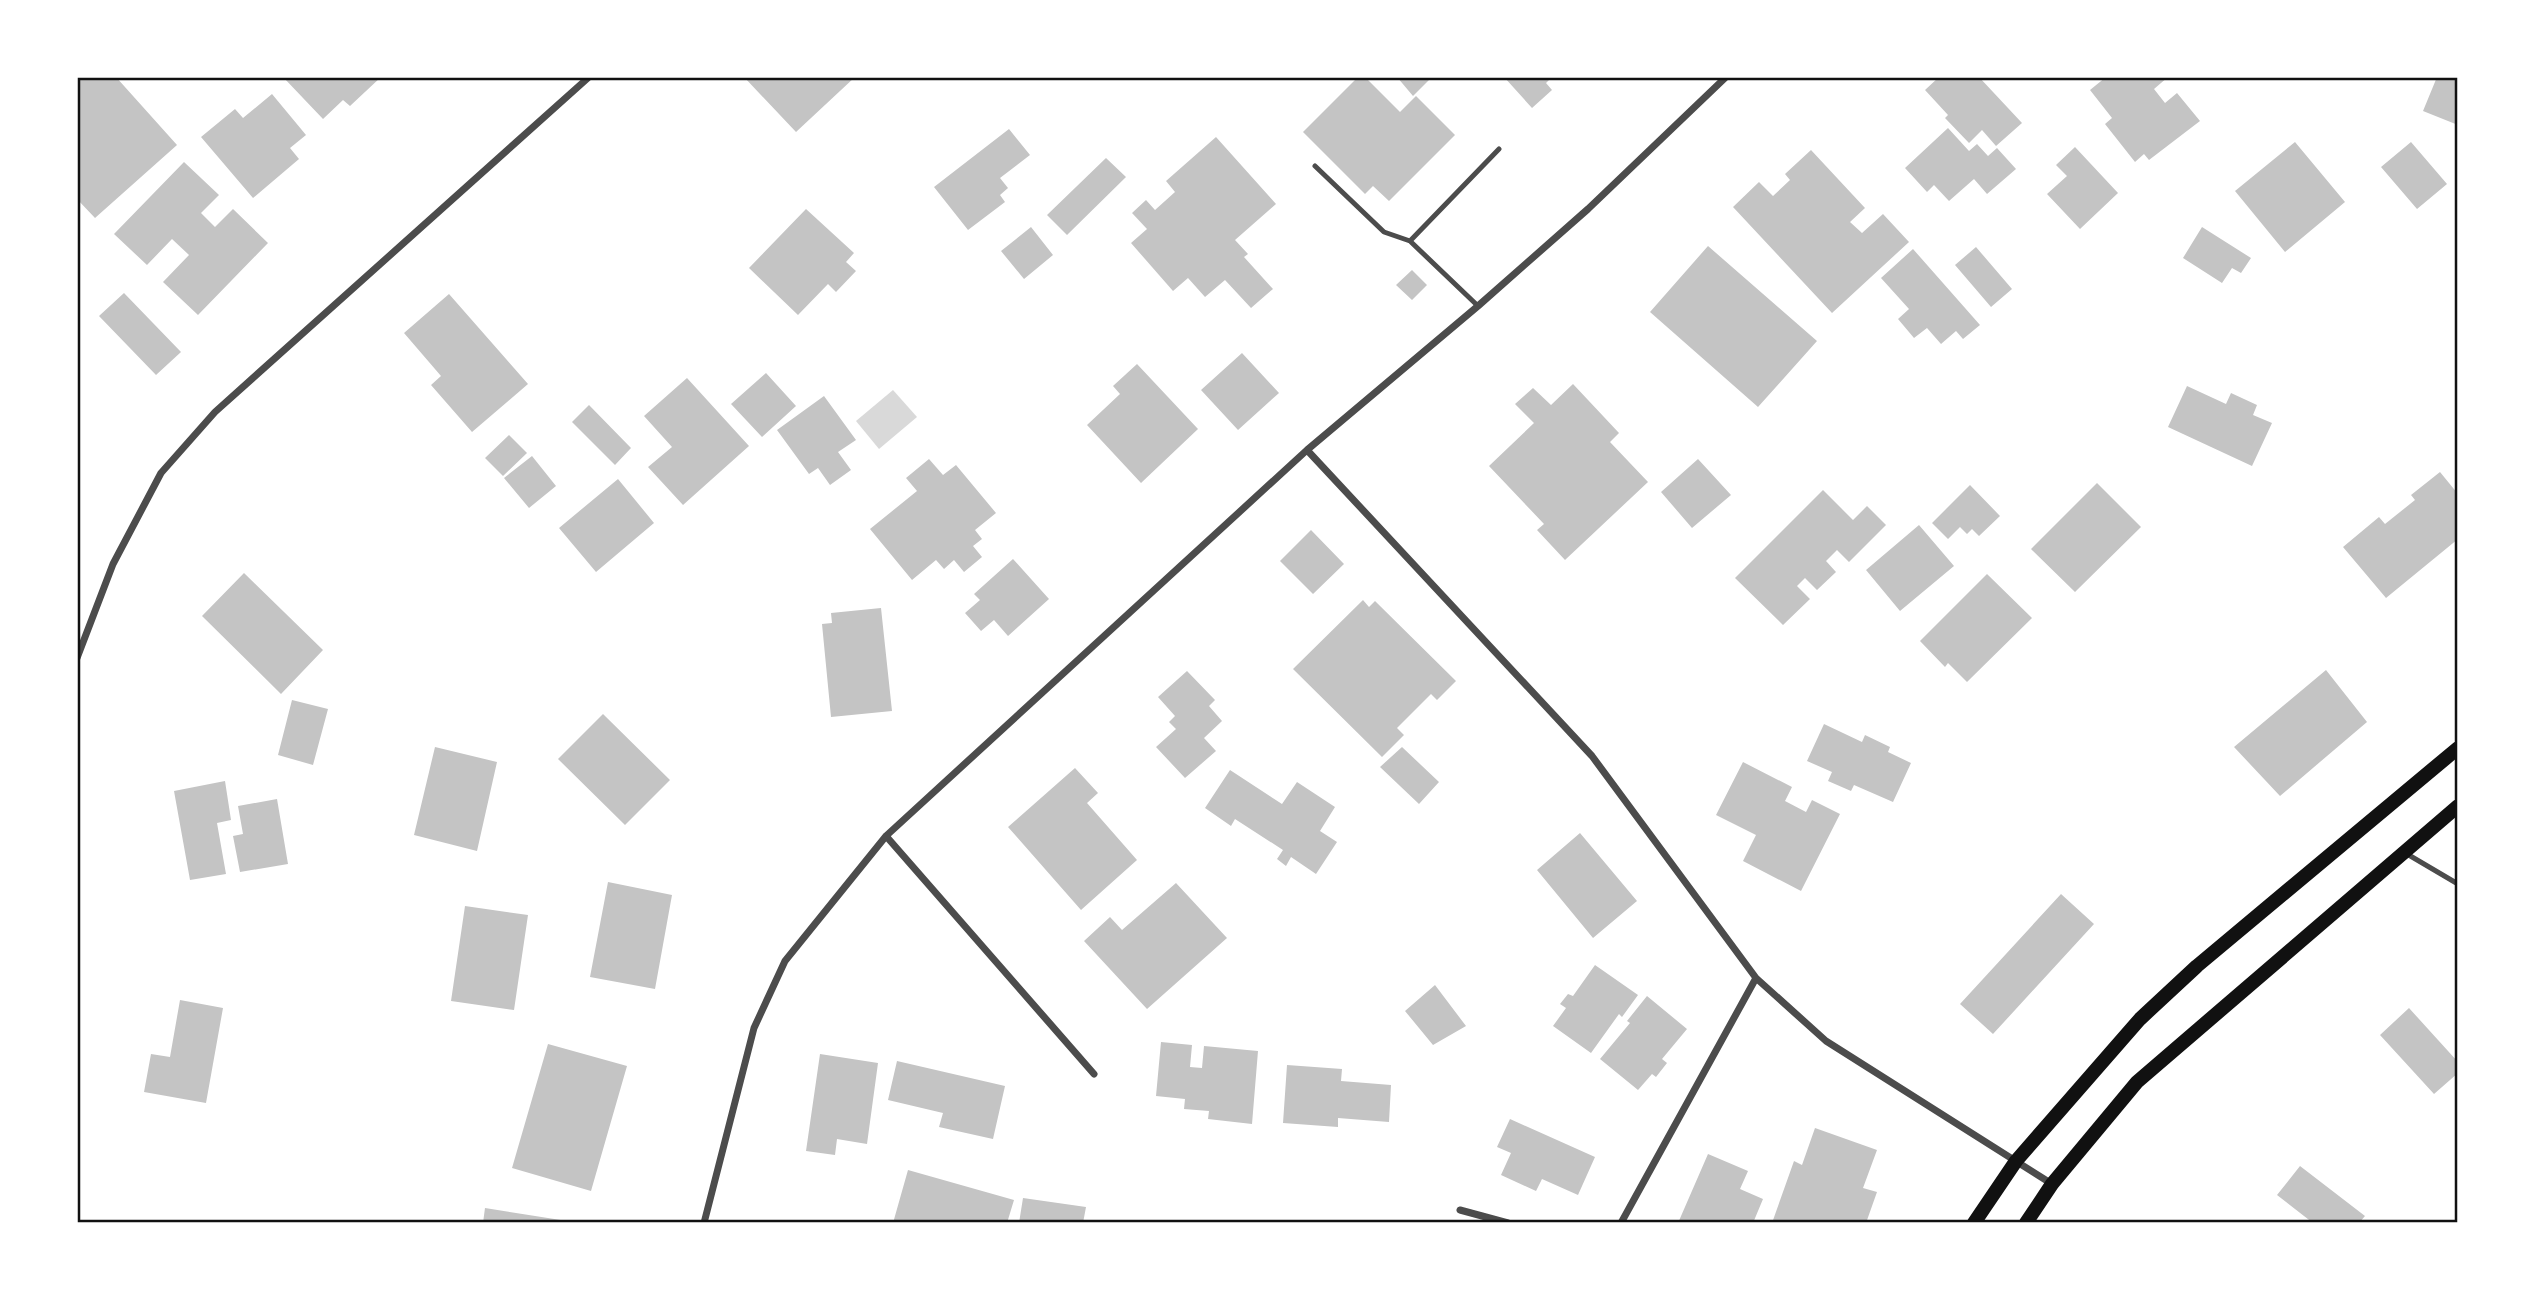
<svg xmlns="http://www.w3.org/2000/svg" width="2535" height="1300" font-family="Barlow,sans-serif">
	<rect width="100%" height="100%" fill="#fff"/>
	<path fill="#d9d9d9" d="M 893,390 L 917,417 L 879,449 L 856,421 Z"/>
	<path fill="#c4c4c4" d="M 77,77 L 116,77 L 177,145 L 95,218 L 77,199 Z
		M 283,77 L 381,77 L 350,106 L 343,100 L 323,119 Z
		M 744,77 L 855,77 L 796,132 Z
		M 1358,77 L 1365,77 L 1400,112 L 1416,96 L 1455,135 L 1389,201 L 1373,186 L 1365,194 L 1303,132 Z
		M 1397,77 L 1432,77 L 1413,96 Z
		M 1504,77 L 1552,77 L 1546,83 L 1552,90 L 1532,108 Z
		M 1939,77 L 1979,77 L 2022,123 L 1996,146 L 1982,130 L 1969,143 L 1945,118 L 1948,115 L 1925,90 Z
		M 2106,77 L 2168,77 L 2154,89 L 2165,103 L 2177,93 L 2200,121 L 2149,160 L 2144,154 L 2135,162 L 2105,124 L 2112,118 L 2090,90 Z
		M 2437,77 L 2458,77 L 2458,125 L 2423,111 Z
		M 272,94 L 306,135 L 290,148 L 299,159 L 253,198 L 201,137 L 235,109 L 243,118 Z
		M 1948,128 L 1969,151 L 1977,144 L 1988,156 L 1997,148 L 2016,169 L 1987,194 L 1974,179 L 1949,201 L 1934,185 L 1927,192 L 1905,168 Z
		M 1009,129 L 1030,155 L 1000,178 L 1008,188 L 1000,195 L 1005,202 L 968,230 L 934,187 Z
		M 1216,137 L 1276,204 L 1235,240 L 1248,254 L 1244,257 L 1273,289 L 1251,308 L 1225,280 L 1205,297 L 1188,278 L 1173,291 L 1131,243 L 1147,229 L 1132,213 L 1146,200 L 1155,210 L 1175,192 L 1166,181 Z
		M 2295,142 L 2345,202 L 2285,252 L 2235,191 Z
		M 2411,142 L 2447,184 L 2417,209 L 2381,167 Z
		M 2075,147 L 2118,193 L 2080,229 L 2047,194 L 2067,176 L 2056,165 Z
		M 1811,150 L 1865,208 L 1850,222 L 1862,233 L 1883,214 L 1909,242 L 1832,313 L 1733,207 L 1759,182 L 1773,196 L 1790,180 L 1785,174 Z
		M 1106,158 L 1126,177 L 1067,235 L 1047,215 Z
		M 184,162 L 219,195 L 201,213 L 215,227 L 233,209 L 268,243 L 198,315 L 163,282 L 189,255 L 172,239 L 147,265 L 114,234 Z
		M 806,209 L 854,253 L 846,262 L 856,271 L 836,292 L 828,284 L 798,315 L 749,268 Z
		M 1031,227 L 1053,255 L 1024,279 L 1001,251 Z
		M 2202,227 L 2251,258 L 2241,273 L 2232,268 L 2222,283 L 2183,258 Z
		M 1708,246 L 1817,341 L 1758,407 L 1650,312 Z
		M 1976,247 L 2012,289 L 1991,307 L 1955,265 Z
		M 1913,249 L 1980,325 L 1963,339 L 1956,331 L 1941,344 L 1927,328 L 1914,338 L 1898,319 L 1909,309 L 1881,278 Z
		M 1412,270 L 1427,285 L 1412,300 L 1396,285 Z
		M 124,293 L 181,352 L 156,375 L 99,316 Z
		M 449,294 L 528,384 L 472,432 L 431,385 L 441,376 L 404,333 Z
		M 1242,353 L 1279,393 L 1238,430 L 1201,390 Z
		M 1137,364 L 1198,429 L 1141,483 L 1087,425 L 1120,394 L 1113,386 Z
		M 766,373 L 796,406 L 762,437 L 731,404 Z
		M 687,378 L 749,446 L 683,505 L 648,467 L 672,447 L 644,416 Z
		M 1573,384 L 1619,433 L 1610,442 L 1648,482 L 1565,560 L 1537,530 L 1544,524 L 1489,466 L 1534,423 L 1515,404 L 1533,388 L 1551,405 Z
		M 2187,386 L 2226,404 L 2231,393 L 2257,405 L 2253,415 L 2272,423 L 2252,466 L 2168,427 Z
		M 824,396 L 856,440 L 838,452 L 851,470 L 830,485 L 818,468 L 809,474 L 777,430 Z
		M 589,405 L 631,448 L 615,465 L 572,422 Z
		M 509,435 L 527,453 L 503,476 L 485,458 Z
		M 532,456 L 556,486 L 529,508 L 504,478 Z
		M 929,459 L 943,475 L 956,465 L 996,513 L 975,530 L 982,539 L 973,546 L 982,557 L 964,572 L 954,560 L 944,569 L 936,560 L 912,580 L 870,529 L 917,491 L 906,478 Z
		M 1698,459 L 1731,495 L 1692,528 L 1661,492 Z
		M 2440,472 L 2458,494 L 2458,539 L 2386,598 L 2343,547 L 2379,517 L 2385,524 L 2415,500 L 2411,495 Z
		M 618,479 L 654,523 L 596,572 L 559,528 Z
		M 2097,483 L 2141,527 L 2075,592 L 2031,549 Z
		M 1970,485 L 2000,516 L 1979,536 L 1972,529 L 1967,534 L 1960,527 L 1948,539 L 1932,523 Z
		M 1823,490 L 1853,520 L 1867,506 L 1886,525 L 1849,562 L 1837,550 L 1826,561 L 1836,572 L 1817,590 L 1805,578 L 1797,586 L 1810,599 L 1783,625 L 1735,578 Z
		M 1919,525 L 1954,566 L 1900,611 L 1866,570 Z
		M 1311,530 L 1344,564 L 1313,594 L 1280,561 Z
		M 1013,559 L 1049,599 L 1008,636 L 994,620 L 981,631 L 965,613 L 980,600 L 974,594 Z
		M 244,573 L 323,650 L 281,694 L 202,616 Z
		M 1987,574 L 2032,618 L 1967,682 L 1948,663 L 1945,667 L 1920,641 Z
		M 1363,600 L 1369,607 L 1375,601 L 1456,681 L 1437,700 L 1431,694 L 1397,728 L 1404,735 L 1382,757 L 1293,669 Z
		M 881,608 L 892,711 L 831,717 L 822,624 L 832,623 L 831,613 Z
		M 2326,670 L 2367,722 L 2280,796 L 2234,747 Z
		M 1187,671 L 1215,700 L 1209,706 L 1222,721 L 1204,738 L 1216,751 L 1185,778 L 1156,747 L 1176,729 L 1169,722 L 1175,716 L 1158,697 Z
		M 292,700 L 328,709 L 313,765 L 278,755 Z
		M 603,714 L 670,780 L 625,825 L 558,759 Z
		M 1824,724 L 1862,742 L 1865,735 L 1890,747 L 1888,752 L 1911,763 L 1893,802 L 1854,785 L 1851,791 L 1828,781 L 1832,772 L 1807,761 Z
		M 435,747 L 497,762 L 477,851 L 414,835 Z
		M 1402,747 L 1439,782 L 1419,804 L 1380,767 Z
		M 1743,762 L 1792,787 L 1785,801 L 1806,812 L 1812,800 L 1840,814 L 1801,891 L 1743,861 L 1756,835 L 1716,815 Z
		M 1075,768 L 1098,793 L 1087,803 L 1137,860 L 1081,910 L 1008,827 Z
		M 1230,770 L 1282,804 L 1297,782 L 1335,807 L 1320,831 L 1337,842 L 1316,874 L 1291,857 L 1286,866 L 1277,859 L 1283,850 L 1235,819 L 1231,826 L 1205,808 Z
		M 225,781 L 231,820 L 217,823 L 226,874 L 190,880 L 174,791 Z
		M 277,799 L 288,864 L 240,872 L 233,836 L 243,834 L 238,806 Z
		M 1580,833 L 1637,901 L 1593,938 L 1537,870 Z
		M 608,882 L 672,895 L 655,989 L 590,977 Z
		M 1176,883 L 1227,938 L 1147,1009 L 1084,941 L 1110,917 L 1122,930 Z
		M 2061,894 L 2094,924 L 1993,1034 L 1960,1004 Z
		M 465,906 L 528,915 L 514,1010 L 451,1001 Z
		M 1595,965 L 1638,995 L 1622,1017 L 1619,1014 L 1591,1053 L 1553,1026 L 1566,1008 L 1560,1004 L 1568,994 L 1573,996 Z
		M 1435,985 L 1466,1026 L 1433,1045 L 1405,1011 Z
		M 1647,996 L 1687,1029 L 1662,1059 L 1667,1063 L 1656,1077 L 1652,1074 L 1638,1090 L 1600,1059 L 1630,1023 L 1627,1021 Z
		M 180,1000 L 223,1008 L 206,1103 L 144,1092 L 151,1054 L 170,1057 Z
		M 2409,1008 L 2458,1062 L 2458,1073 L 2434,1094 L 2380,1035 Z
		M 1161,1042 L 1192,1045 L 1190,1067 L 1202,1068 L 1204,1046 L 1258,1051 L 1252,1124 L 1208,1119 L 1209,1111 L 1184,1109 L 1185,1099 L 1156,1096 Z
		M 548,1044 L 627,1066 L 591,1191 L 512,1168 Z
		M 820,1054 L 878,1063 L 867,1144 L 837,1139 L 835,1155 L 806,1151 Z
		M 897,1061 L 1005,1086 L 993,1139 L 939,1127 L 943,1113 L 888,1100 Z
		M 1287,1065 L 1342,1069 L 1341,1081 L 1391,1085 L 1389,1122 L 1338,1118 L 1338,1127 L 1283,1123 Z
		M 1510,1119 L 1595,1157 L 1578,1195 L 1542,1179 L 1536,1191 L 1501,1175 L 1511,1153 L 1497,1147 Z
		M 1815,1128 L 1877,1150 L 1863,1188 L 1877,1192 L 1866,1223 L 1772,1223 L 1794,1161 L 1802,1165 Z
		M 1708,1154 L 1748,1171 L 1740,1189 L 1763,1199 L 1753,1223 L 1678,1223 Z
		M 2300,1166 L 2365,1216 L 2359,1223 L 2313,1223 L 2277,1195 Z
		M 908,1170 L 1014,1200 L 1007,1223 L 893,1223 Z
		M 1023,1198 L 1086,1207 L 1083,1223 L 1019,1223 Z
		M 485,1208 L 567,1221 L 566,1223 L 483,1223 Z"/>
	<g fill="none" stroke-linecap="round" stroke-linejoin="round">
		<path stroke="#4c4c4c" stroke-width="5" d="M 1315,166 L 1384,232 L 1410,241
			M 1478,306 L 1410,241 L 1499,149
			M 2407,854 L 2458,884"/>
		<path stroke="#4c4c4c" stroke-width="7" d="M 1307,450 L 1592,756 L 1756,978 L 1826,1041 L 2052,1184
			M 77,658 L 113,564 L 161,473 L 215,412 L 589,77
			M 886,836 L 1094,1074
			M 1460,1210 L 1508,1223
			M 704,1223 L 754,1028 L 785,961 L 886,836 L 1307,450 L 1478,306 L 1588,209 L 1726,77
			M 1621,1223 L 1756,978"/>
		<path stroke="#111" stroke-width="14" d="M 1974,1223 L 2016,1161 L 2140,1019 L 2197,966 L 2458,748
			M 2026,1223 L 2052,1184 L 2137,1082 L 2458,806"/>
	</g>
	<rect width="2535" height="1300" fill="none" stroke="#ffffff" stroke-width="158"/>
	<rect x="79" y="79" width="2377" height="1142" fill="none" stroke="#111" stroke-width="2.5"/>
</svg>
